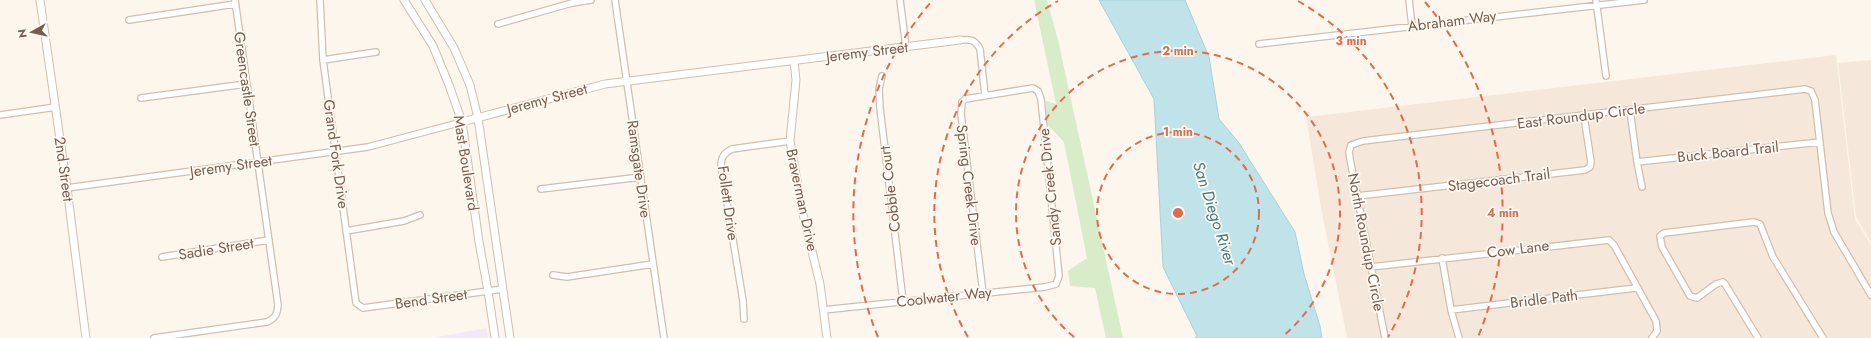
<svg xmlns="http://www.w3.org/2000/svg" width="1871" height="338" font-family="Jost,sans-serif">
	<rect width="100%" height="100%" fill="#fdf6ec"/>
	<path fill="#f5e8da" d="M 1836,55 L 1855,219 L 1871,245 L 1871,338 L 1347,338 L 1321,208 L 1306,117 Z
		M 1871,60 L 1871,242 L 1856,217 L 1838,63 Z"/>
	<path fill="#f3e8fa" d="M 486,328 L 488,338 L 433,338 Z"/>
	<path fill="#d8ecc9" d="M 1034,0 L 1047,0 L 1058,40 L 1123,338 L 1106,338 L 1095,288 L 1070,286 L 1068,271 L 1087,258 L 1064,142 L 1047,124 L 1046,101 L 1056,104 Z"/>
	<path fill="#bfe3e8" stroke="#a5d3da" d="M 1099,0 L 1185,0 L 1209,57 L 1219,119 L 1239,143 L 1295,232 L 1304,274 L 1320,326 L 1322,338 L 1195,338 L 1197,336 L 1163,267 L 1154,99 Z"/>
	<g fill="none" stroke-linecap="round" stroke-linejoin="round">
		<g stroke="#d1beb0" stroke-width="8">
			<path id="minor" d="M 320,0 L 323,60 L 356,303 L 363,308 L 503,289
				M 615,0 L 664,338
				M 900,0 L 906,47
				M 1409,0 L 1412,26
				M 1596,0 L 1606,76
				M 129,20 L 235,4
				M 498,24 L 572,3 L 591,0
				M 960,40 C 969,39 975,39 980,49 L 985,95
				M 1259,44 L 1644,0
				M 323,60 L 376,52
				M 882,76 L 879,89 L 880,108 L 903,301
				M 141,98 L 246,84
				M 1630,110 L 1637,162 L 1642,187
				M 0,115 L 56,107
				M 1637,162 L 1820,142
				M 67,188 L 368,147 L 462,122
				M 541,189 L 641,177
				M 1357,196 L 1585,170 L 1590,167 L 1591,162 L 1584,116
				M 346,231 L 404,221 L 420,215
				M 162,257 L 269,240
				M 1442,258 L 1451,310 L 1459,338
				M 1371,267 L 1609,240 L 1614,245 L 1656,321 L 1657,331 L 1652,338
				M 553,275 L 567,277 L 653,264
				M 823,310 L 1045,287 L 1056,284 L 1059,276 L 1041,99 L 1038,91 L 1033,88 L 965,99 L 962,102 L 961,114 L 983,293
				M 1451,310 L 1636,288
				M 744,319 L 743,301 L 721,166 C 721,157 724,153 732,149 L 790,141
				M 154,338 L 267,322 C 276,318 277,314 278,305 L 235,0
				M 1385,338 L 1350,159 L 1349,152 L 1351,145 L 1363,141 L 1805,89 L 1811,91 L 1815,100 L 1828,213 L 1834,232 L 1871,295
				M 1758,338 L 1725,284 L 1723,282 L 1716,284 L 1697,298 L 1690,296 L 1662,247 L 1660,236 L 1664,233 L 1754,222 L 1760,224 L 1773,257 L 1823,338"/>
		</g>
		<g stroke="#d1beb0" stroke-width="9">
			<path id="tertiary" d="M 40,0 L 67,188 L 86,338
				M 404,0 L 433,46 L 449,85 L 462,122 L 479,242 L 488,291 L 495,338
				M 425,0 L 454,48 L 470,85 L 478,118 L 510,338
				M 794,61 L 796,80 L 790,141 L 802,210 L 820,284 L 827,338
				M 462,122 L 605,84 L 960,40"/>
		</g>
		<use href="#minor" stroke="#fff" stroke-width="5.5"/>
		<use href="#tertiary" stroke="#fff" stroke-width="7"/>
	</g>
	<g fill="none" stroke="#dc6d51" stroke-width="2" stroke-dasharray="7 5">
		<circle cx="1178" cy="213" r="81"/>
		<path d="M1074 337A162 162 0 1 1 1282 337"/>
		<path d="M968 337A244 244 0 0 1 1058 1M1298 1A244 244 0 0 1 1388 337"/>
		<path d="M878 337A325 325 0 0 1 931 2M1425 2A325 325 0 0 1 1478 337"/>
	</g>
	<g text-anchor="middle" stroke-width="3.5" stroke-linejoin="round" paint-order="stroke">
		<g font-size="15" fill="#7a5c4d" stroke="#fffaf3">
			<text transform="translate(1452 21) rotate(-7)" y="5">Abraham Way</text>
			<text transform="translate(867 52) rotate(-7)" y="5">Jeremy Street</text>
			<text transform="translate(247 89) rotate(82)" y="5">Greencastle Street</text>
			<text transform="translate(547 99) rotate(-15)" y="5">Jeremy Street</text>
			<text transform="translate(1581 116) rotate(-7)" y="5">East Roundup Circle</text>
			<text transform="translate(1728 152) rotate(-6)" y="5">Buck Board Trail</text>
			<text transform="translate(336 154) rotate(82)" y="5">Grand Fork Drive</text>
			<text transform="translate(466 163) rotate(81)" y="5">Mast Boulevard</text>
			<text transform="translate(231 166) rotate(-8)" y="5">Jeremy Street</text>
			<text transform="translate(64 169) rotate(82)" y="5">2nd Street</text>
			<text transform="translate(639 169) rotate(82)" y="5">Ramsgate Drive</text>
			<text transform="translate(1499 180) rotate(-7)" y="5">Stagecoach Trail</text>
			<text transform="translate(969 185) rotate(83)" y="5">Spring Creek Drive</text>
			<text transform="translate(1050 187) rotate(-96)" y="5">Sandy Creek Drive</text>
			<text transform="translate(890 189) rotate(-97)" y="5">Cobble Court</text>
			<text transform="translate(802 200) rotate(78)" y="5">Braverman Drive</text>
			<text transform="translate(728 203) rotate(82)" y="5">Follett Drive</text>
			<text transform="translate(1366 242) rotate(79)" y="5">North Roundup Circle</text>
			<text transform="translate(216 249) rotate(-9)" y="5">Sadie Street</text>
			<text transform="translate(1518 249) rotate(-7)" y="5">Cow Lane</text>
			<text transform="translate(944 297) rotate(-6)" y="5">Coolwater Way</text>
			<text transform="translate(431 299) rotate(-8)" y="5">Bend Street</text>
			<text transform="translate(1544 299) rotate(-7)" y="5">Bridle Path</text>
		</g>
		<g font-size="16" font-style="italic" fill="#437c86" stroke="#fffaf3">
			<text transform="translate(1215 213) rotate(72)" y="6">San Diego River</text>
		</g>
	</g>
	<circle cx="1178" cy="213" r="6" fill="#dc6d51" stroke="#fffaf3" stroke-width="2"/>
	<g font-size="12" text-anchor="middle" font-weight="bold" fill="#dc6d51" stroke="#fffaf3" stroke-width="3.5" stroke-linejoin="round" paint-order="stroke">
		<text x="1351" y="45">3 min</text>
		<text x="1178" y="55">2 min</text>
		<text x="1178" y="136">1 min</text>
		<text x="1503" y="217">4 min</text>
	</g>
	<g transform="translate(32 32) rotate(262)" stroke="#fffaf3" stroke-width="3" paint-order="stroke">
	<path d="M0-3L7 15L0 10L-7 15Z" fill="#7a5c4d"/>
	<text y="-6" font-size="11" font-weight="bold" text-anchor="middle" fill="#7a5c4d">N</text>
	</g>
</svg>
